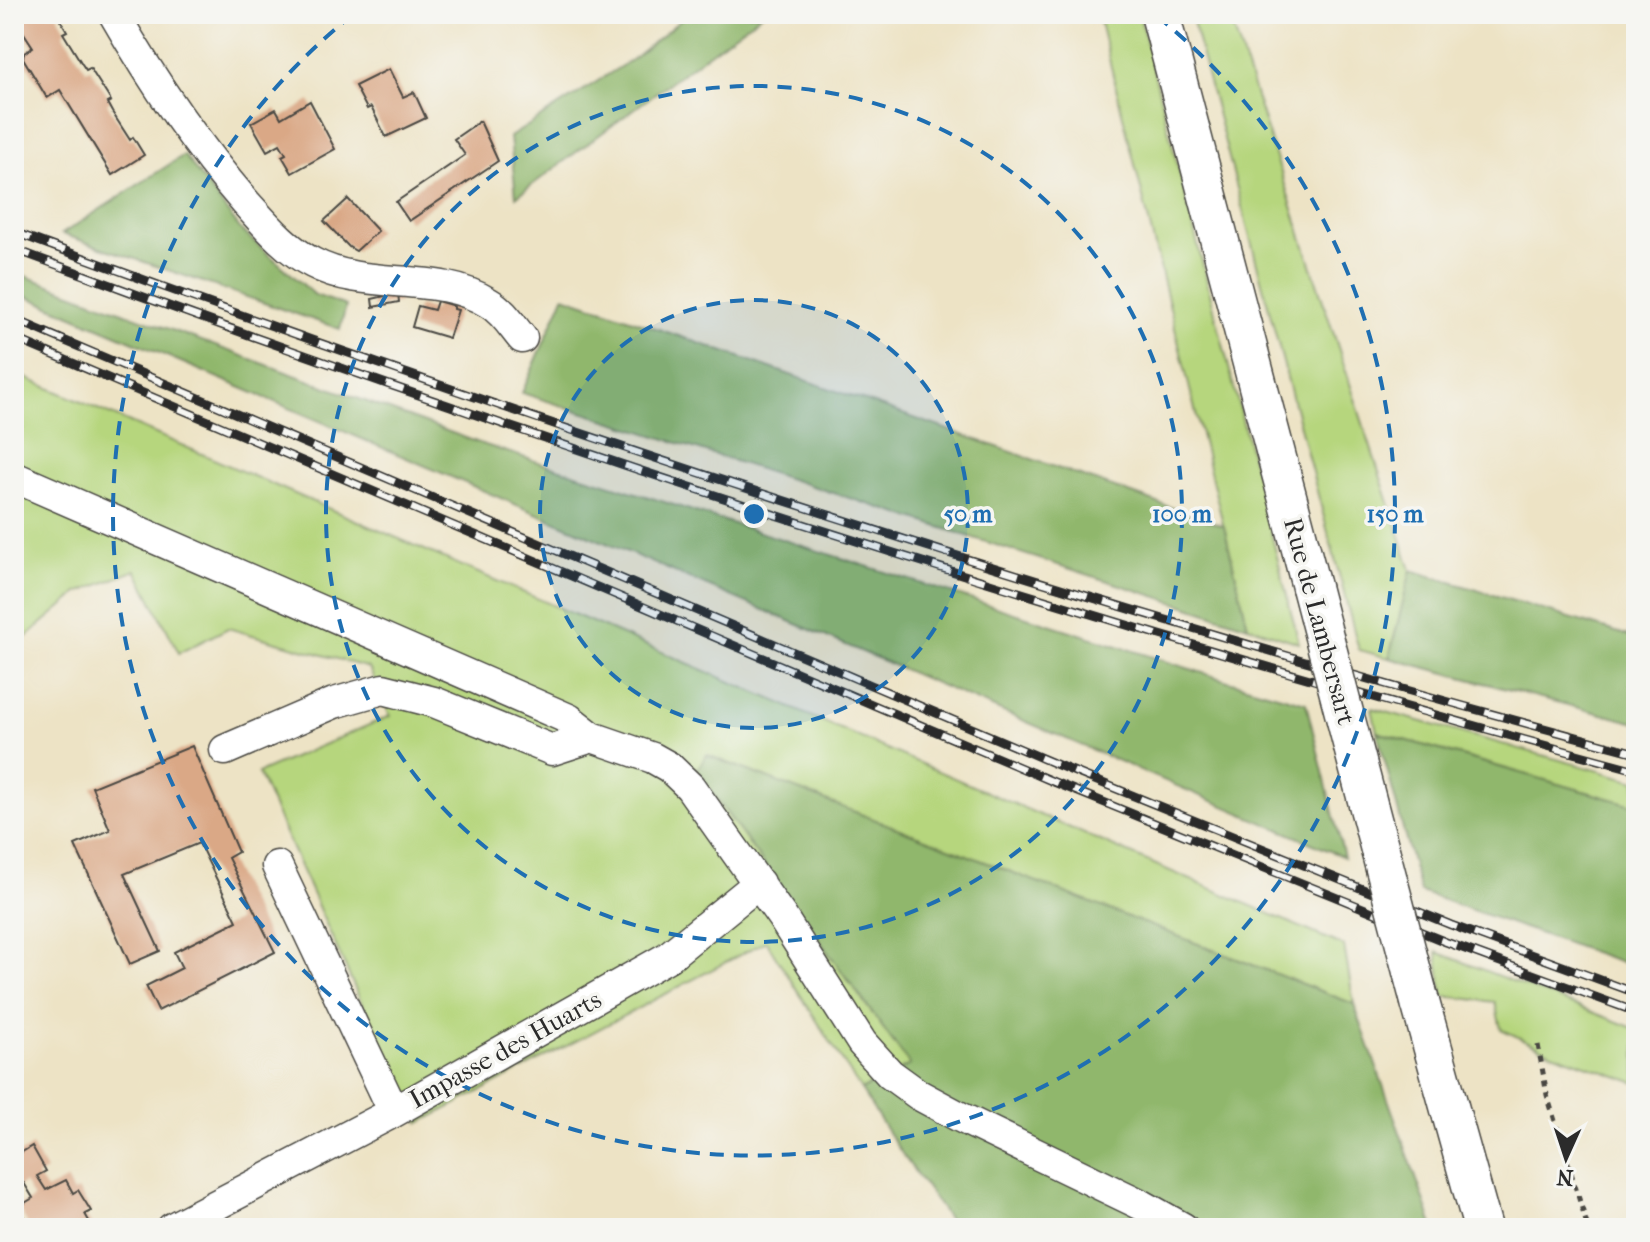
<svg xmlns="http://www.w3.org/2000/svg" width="1650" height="1242" font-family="'IM FELL French Canon',serif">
	<rect width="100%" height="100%" fill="#f6f6f2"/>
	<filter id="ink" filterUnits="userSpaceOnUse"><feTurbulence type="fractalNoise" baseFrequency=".0125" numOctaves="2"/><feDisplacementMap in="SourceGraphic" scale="16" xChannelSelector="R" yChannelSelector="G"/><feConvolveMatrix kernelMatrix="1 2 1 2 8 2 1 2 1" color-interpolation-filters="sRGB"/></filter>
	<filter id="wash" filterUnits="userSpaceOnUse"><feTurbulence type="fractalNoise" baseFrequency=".006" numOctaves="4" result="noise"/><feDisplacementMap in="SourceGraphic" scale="32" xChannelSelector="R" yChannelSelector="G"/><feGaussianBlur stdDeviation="1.8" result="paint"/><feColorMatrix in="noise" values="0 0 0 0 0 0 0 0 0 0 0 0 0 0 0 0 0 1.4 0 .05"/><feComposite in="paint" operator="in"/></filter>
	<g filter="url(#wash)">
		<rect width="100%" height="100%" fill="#ede3c5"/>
		<path fill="#b6d67d" stroke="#708054" stroke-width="2" d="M 1098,14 L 1139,14 L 1299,643 L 1248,626 Z
			M 1191,14 L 1229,14 L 1411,570 L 1389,658 L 1359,650 Z
			M 14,373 L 1344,946 L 1354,1004 L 707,755 L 696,771 L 910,1065 L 861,1090 L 766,941 L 420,1123 L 402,1093 L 258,773 L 390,716 L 369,668 L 228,628 L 179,653 L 136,570 L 78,593 L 14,647 Z
			M 1372,708 L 1636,781 L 1636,806 L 1377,732 Z
			M 1437,952 L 1636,1029 L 1636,1083 L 1552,1053 L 1501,1029 L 1495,1002 L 1443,996 Z"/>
		<path fill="#90b76c" stroke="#5e714c" stroke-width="2" d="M 688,14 L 762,14 L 516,197 L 510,137 L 634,58 Z
			M 184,155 L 242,231 L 315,295 L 346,306 L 340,329 L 62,234 Z
			M 14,272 L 482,444 L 1228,681 L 1306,703 L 1344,857 L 14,291 Z
			M 564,296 L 1224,526 L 1248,626 L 522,393 Z
			M 1411,570 L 1636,638 L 1636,723 L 1389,658 Z
			M 1377,732 L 1636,806 L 1636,967 L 1420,892 Z
			M 707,755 L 1354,1004 L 1434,1228 L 955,1228 L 898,1148 L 861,1090 L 910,1065 L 696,771 Z"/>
		<g id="blocks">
			<path fill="#daa886" d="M 14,14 L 57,14 L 67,31 L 63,33 L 82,64 L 86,70 L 90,68 L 111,101 L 107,103 L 112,112 L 130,140 L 133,137 L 144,155 L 112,175 L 60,90 L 47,98 L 23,58 L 24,53 L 33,47 L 18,24 L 14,26 Z
				M 601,14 L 626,14 L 626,15 L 603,22 Z
				M 389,69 L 403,97 L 414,92 L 426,118 L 386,137 L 371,107 L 367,109 L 355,86 Z
				M 310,101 L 335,149 L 292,173 L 282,156 L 286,154 L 280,144 L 267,151 L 251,123 L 276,109 L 281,118 Z
				M 480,121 L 498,161 L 409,221 L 396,202 L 465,155 L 454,139 Z
				M 348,199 L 378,231 L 356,251 L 349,247 L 324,221 Z
				M 398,293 L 399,302 L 373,307 L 372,299 Z
				M 437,301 L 451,305 L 454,307 L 454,309 L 458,310 L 449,338 L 412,327 L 418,306 L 434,310 Z
				M 192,746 L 238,852 L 228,858 L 275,952 L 158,1011 L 146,986 L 182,968 L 174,952 L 237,921 L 199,843 L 124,874 L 160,951 L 130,964 L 75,845 L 110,830 L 92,787 Z
				M 32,1146 L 46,1171 L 37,1176 L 46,1190 L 66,1180 L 73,1193 L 78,1190 L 91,1211 L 85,1214 L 93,1228 L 30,1228 L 18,1207 L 33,1198 L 24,1183 L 14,1189 L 14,1157 Z"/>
		</g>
	</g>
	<g filter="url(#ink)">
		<use href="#blocks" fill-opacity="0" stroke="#484742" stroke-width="2"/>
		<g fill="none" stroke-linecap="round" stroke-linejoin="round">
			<g stroke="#484742" stroke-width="33">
				<path id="minor" d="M 114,14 C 152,80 196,145 246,203 C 266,225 287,250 313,263 C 368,292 436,270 489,303 C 503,311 512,326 522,338
					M 14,477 L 569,719 L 592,737
					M 225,750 L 334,703 L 383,689 L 434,702 L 552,750 L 592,737 L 653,758 L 669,767 L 690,787 L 782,917 L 862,1043 L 890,1074 L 919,1095 L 960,1117 L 1142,1205 L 1183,1228
					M 277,866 L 394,1112 L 668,957 L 759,883
					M 172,1228 L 394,1112"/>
			</g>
			<g stroke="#484742" stroke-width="41">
				<path id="major" d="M 1160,14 L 1311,587
					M 1420,1002 L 1483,1228"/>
			</g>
			<path stroke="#484742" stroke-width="5" stroke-dasharray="6 6" stroke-linecap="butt" d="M 1538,1045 L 1547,1095 L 1588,1228"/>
			<use href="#minor" stroke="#fff" stroke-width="30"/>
			<use href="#major" stroke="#fff" stroke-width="38"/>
			<g stroke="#2b2b2b" stroke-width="9">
				<path id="rail" d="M 14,232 C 547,430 1087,607 1636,753
					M 14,249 C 546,448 1087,623 1636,770
					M 14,319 L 1058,765 L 1451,925 L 1636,993
					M 14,338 L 1054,782 L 1446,942 L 1636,1012"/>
			</g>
			<use href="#rail" stroke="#f6f6f2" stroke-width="6" stroke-dasharray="18" stroke-linecap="butt"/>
			<g stroke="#484742" stroke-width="41" stroke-linecap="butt">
				<path id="major-bridge" d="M 1311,587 L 1420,1002"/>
			</g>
			<use href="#major-bridge" stroke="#fff" stroke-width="38"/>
		</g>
	</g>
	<circle cx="754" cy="514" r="214" fill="#1f6fb2" fill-opacity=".12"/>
	<g fill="none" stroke="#1f6fb2" stroke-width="4" stroke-dasharray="14 10">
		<circle cx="754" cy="514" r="214"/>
		<circle cx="754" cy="514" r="428"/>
		<path d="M1157 16A641 641 0 1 1 351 16"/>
	</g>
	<g text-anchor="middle" stroke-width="7" stroke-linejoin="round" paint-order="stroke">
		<g font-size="26" fill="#2b2b2b" stroke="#f6f6f2">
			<text transform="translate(1320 621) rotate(75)" y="9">Rue de Lambersart</text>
			<text transform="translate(505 1049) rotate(-29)" y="9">Impasse des Huarts</text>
		</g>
	</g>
	<circle cx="754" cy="514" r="12" fill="#1f6fb2" stroke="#f6f6f2" stroke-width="4"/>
	<g font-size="24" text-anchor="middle" font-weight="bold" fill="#1f6fb2" stroke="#f6f6f2" stroke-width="7" stroke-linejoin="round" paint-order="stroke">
		<text x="968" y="522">50 m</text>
		<text x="1182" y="522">100 m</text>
		<text x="1395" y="522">150 m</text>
	</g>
	<rect width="1650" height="1242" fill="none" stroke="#f6f6f2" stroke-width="48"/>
	<g transform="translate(1566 1158) rotate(183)" stroke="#f6f6f2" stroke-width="6" paint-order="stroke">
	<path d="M0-6L14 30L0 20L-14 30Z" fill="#2b2b2b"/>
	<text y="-12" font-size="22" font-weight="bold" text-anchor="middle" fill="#2b2b2b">N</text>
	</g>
</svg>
